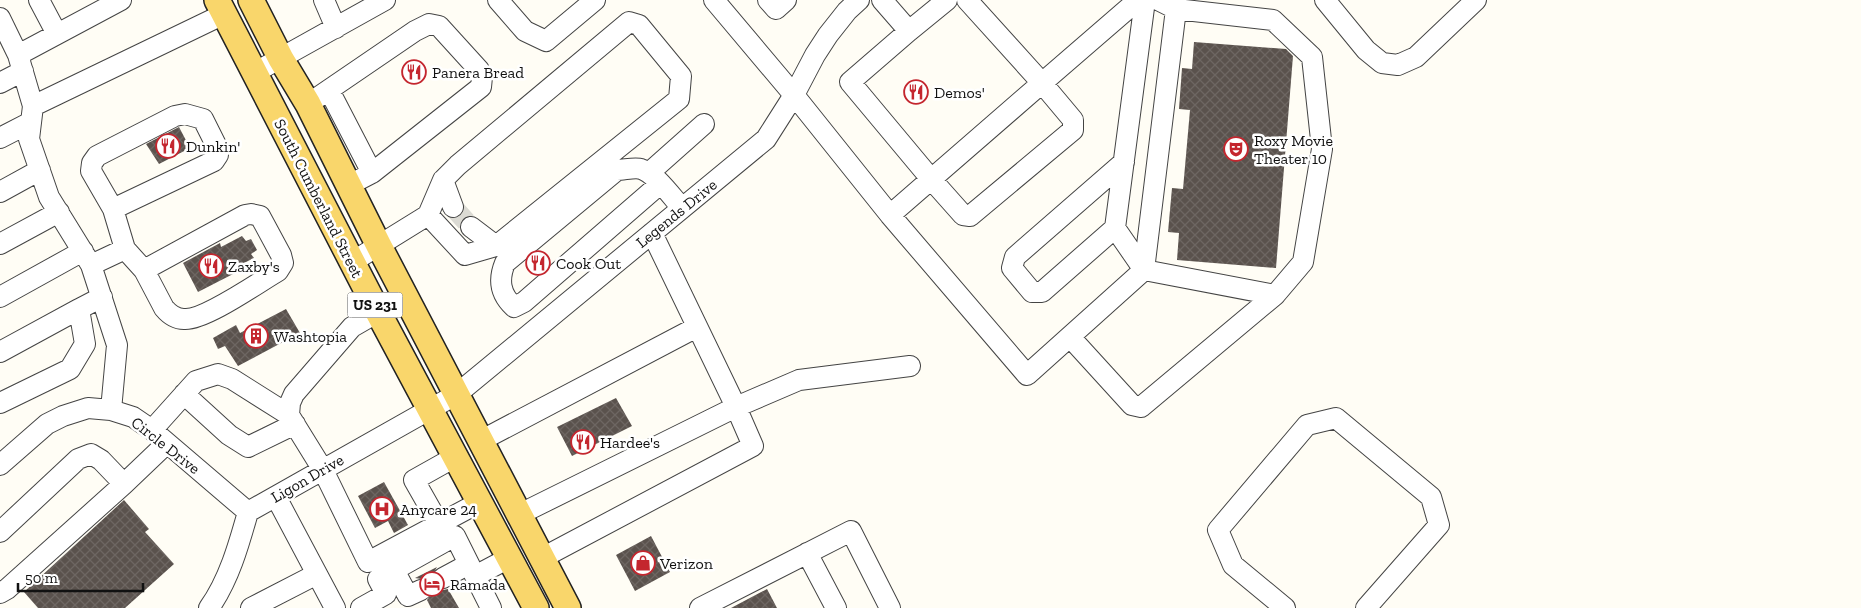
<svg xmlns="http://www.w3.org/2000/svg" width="1861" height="608" font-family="'Zilla Slab',serif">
	<defs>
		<pattern id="building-cross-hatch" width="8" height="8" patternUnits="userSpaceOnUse" patternTransform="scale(1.25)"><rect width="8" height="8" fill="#5a524d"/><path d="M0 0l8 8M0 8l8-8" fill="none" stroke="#6d6662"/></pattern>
	</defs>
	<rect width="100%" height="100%" fill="#fffdf5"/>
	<path fill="url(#building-cross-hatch)" d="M 1194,42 L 1286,49 L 1293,56 L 1276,268 L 1177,260 L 1179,233 L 1168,232 L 1172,188 L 1183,189 L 1190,110 L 1179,109 L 1182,68 L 1192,69 Z
		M 179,127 L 190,148 L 159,164 L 146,144 Z
		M 242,236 L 246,241 L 251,239 L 257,250 L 251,254 L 254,258 L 232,269 L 235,273 L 198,292 L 183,263 L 220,243 L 221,247 Z
		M 286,309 L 300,333 L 238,366 L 225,346 L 218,349 L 213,338 L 236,325 L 240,333 Z
		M 616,398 L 632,426 L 572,456 L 557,427 Z
		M 384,482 L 408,525 L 394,533 L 388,521 L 375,528 L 358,496 Z
		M 124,500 L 149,529 L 145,532 L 174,564 L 125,608 L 38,608 L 24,592 Z
		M 651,536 L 670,572 L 635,591 L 616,555 Z
		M 437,567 L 431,577 L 432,583 L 437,588 L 443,590 L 448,589 L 459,608 L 431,608 L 427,600 L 433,592 L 432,585 L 427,580 L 415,578 Z
		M 767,589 L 777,608 L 731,608 Z"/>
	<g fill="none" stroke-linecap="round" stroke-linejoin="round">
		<path stroke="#dbdad3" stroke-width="20" stroke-dasharray="20 10" stroke-linecap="butt" d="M 453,207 L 471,227
			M 421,590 L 443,578"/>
		<g stroke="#444" stroke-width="22">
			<path id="minor" d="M 39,0 L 57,34
				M 324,0 L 336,28
				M 498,0 L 525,31 L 546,41 L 595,0
				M 714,0 L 794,95 L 890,215 L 1027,375 L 1144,270 L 1115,228 L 1145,0
				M 768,0 L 776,9 L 786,0
				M 882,0 L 909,31 L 947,0
				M 1158,0 L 1176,9 L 1273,20 L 1312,57 L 1322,149 L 1303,262 L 1275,295 L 1144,270 L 1176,9
				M 1325,0 L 1366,50 L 1382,63 L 1398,65 L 1416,57 L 1476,0
				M 0,18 L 18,55 L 33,106 L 224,14
				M 909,31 L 850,82 L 931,179 L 963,215 L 970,216 L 1073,130 L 1073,120 L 1042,83 L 1138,0
				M 18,55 L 121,0
				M 254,73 L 385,0
				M 0,83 L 23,71
				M 329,90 L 372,173
				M 308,104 L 415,31 L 429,24 L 439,26 L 479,70 L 482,77 L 481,87 L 372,173 L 349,185
				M 33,106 L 29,139 L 49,197 L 91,265 L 117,345 L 111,410
				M 0,138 L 31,122
				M 650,172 L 704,124
				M 443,180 L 453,207
				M 660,184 L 524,302 L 514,307 C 500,294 498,280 505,263 L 617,170 C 624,170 635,167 641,169 C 655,173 672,197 682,208
				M 0,192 L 40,170
				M 890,215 L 1042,83 L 967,0
				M 471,227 L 496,246
				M 1115,228 L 1042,292 L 1032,292 L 1012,268 L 1015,257 L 1124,162
				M 0,244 L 59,212
				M 125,249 L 144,270 L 164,308 C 169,314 176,319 184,319 C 204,321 259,282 278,271 L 283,263 L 281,255 L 260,216 L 251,214 L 245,215 L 144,270
				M 352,262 L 428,215 L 443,180 L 458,165 L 629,22 L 639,25 L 681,76 L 679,99 L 496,246 L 465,255 L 428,215
				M 91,265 L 125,249 L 113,209 L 91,171 L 92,163 L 97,156 L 175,116 L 185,114 L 203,119 L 218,149 L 218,155 L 214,161 L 113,209
				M 0,297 L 83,251
				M 1070,337 L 1132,405 L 1141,407 L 1275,295
				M 0,352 L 79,309
				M 184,394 L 229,435 L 248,447 L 295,424
				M 0,403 L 70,369 L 85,344 L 79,309 L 102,297
				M 289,415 L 290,403 L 294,394 L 352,327 L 378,312
				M 152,430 L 196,381 L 218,374 L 232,379 L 289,415 L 323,470 L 368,562 L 480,502
				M 482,440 L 697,327
				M 0,465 L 47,424 L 63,416 L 88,408 L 111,410 L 133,417 L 152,430 L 248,512
				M 276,497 L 335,608
				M 520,514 L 736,407 L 652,233
				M 439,524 L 414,480 L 455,457
				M 0,532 L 78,459 L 91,454 L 101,460 L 124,484
				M 807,553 L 836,608
				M 542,558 L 753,446 L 736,407 L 799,380 L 910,366
				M 394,570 L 408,596 L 421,590
				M 475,576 L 509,558
				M 443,578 L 469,564
				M 0,593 L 7,589 L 124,484 L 167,443
				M 209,608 C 229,580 239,544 248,512 L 457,394 L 766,139 L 794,95 L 815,55 L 828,35 L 847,11 L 859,0
				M 251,608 L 317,574
				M 361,608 L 386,594 L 378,579 L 455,536 L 491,608
				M 700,608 L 851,531 L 890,608
				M 1285,608 L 1233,565 L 1218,530 L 1307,425 L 1336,418 L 1431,497 L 1439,525 L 1366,608"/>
		</g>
		<g stroke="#222" stroke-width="28">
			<path id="major" d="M 217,0 L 378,312 L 536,608
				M 251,0 L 281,59 L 308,104 L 379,246 L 568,608"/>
		</g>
		<use href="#minor" stroke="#fff" stroke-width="20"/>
		<use href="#major" stroke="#f9d66b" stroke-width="25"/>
	</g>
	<defs>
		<g id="restaurant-ring" transform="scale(1.25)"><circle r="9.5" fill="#fff" stroke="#c4262e" stroke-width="1.5"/><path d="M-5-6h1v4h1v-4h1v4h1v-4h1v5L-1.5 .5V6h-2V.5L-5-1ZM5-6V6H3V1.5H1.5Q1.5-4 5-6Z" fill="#c4262e"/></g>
		<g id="theatre-ring" transform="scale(1.25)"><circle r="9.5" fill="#fff" stroke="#c4262e" stroke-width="1.5"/><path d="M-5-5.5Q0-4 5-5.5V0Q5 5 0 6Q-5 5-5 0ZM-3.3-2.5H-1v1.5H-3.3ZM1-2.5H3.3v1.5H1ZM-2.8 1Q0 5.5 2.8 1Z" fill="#c4262e"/></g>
		<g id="building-ring" transform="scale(1.25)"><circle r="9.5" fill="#fff" stroke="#c4262e" stroke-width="1.5"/><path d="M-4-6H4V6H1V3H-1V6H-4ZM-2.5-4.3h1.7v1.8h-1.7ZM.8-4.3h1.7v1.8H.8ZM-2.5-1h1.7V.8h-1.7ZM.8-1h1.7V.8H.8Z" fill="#c4262e"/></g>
		<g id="hospital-ring" transform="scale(1.25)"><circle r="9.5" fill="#fff" stroke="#c4262e" stroke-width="1.5"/><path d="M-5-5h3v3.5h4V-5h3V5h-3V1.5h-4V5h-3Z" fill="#c4262e"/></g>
		<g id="shop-ring" transform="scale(1.25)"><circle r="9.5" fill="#fff" stroke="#c4262e" stroke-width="1.5"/><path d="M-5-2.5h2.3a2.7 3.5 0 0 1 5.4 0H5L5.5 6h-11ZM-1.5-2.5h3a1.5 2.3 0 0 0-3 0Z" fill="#c4262e"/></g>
		<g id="hotel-ring" transform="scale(1.25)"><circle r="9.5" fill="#fff" stroke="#c4262e" stroke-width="1.5"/><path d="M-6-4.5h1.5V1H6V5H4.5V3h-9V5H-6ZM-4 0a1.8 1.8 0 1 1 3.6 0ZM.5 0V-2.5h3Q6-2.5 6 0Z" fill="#c4262e"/></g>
	</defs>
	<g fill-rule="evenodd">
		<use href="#restaurant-ring" x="414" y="72"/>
		<use href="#restaurant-ring" x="916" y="92"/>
		<use href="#restaurant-ring" x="168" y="146"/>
		<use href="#theatre-ring" x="1236" y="149"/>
		<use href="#restaurant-ring" x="538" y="263"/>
		<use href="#restaurant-ring" x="211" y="266"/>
		<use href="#building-ring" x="256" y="336"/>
		<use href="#restaurant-ring" x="583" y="442"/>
		<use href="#hospital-ring" x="382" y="509"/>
		<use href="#shop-ring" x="643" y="563"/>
		<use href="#hotel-ring" x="432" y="584"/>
	</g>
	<g text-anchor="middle" stroke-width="5" stroke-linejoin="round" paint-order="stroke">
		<rect fill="#fff" stroke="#585858" stroke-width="1" x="347.5" y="292.5" width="55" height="25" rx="4"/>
		<g font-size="15" font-weight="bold" fill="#111">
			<text x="375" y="310">US 231</text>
		</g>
		<g font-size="16" fill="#111" stroke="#fff" text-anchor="start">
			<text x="432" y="78">Panera Bread</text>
			<text x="934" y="98">Demos'</text>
			<text x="1254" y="146">Roxy Movie<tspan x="1254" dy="18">Theater 10</tspan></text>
			<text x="186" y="152">Dunkin'</text>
			<text x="556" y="269">Cook Out</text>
			<text x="228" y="272">Zaxby's</text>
			<text x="274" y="342">Washtopia</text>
			<text x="600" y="448">Hardee's</text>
			<text x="400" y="515">Anycare 24</text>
			<text x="660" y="569">Verizon</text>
			<text x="450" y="590">Ramada</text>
		</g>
		<g font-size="16" fill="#111" stroke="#fff">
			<text transform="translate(319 198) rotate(63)" y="6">South Cumberland Street</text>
			<text transform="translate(676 213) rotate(-39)" y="6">Legends Drive</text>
			<text transform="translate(166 445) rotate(38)" y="6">Circle Drive</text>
			<text transform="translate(307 478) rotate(-30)" y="6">Ligon Drive</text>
		</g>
	</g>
	<path d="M18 583v8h125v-8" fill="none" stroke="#111111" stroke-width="2.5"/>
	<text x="25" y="583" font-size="15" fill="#111111" stroke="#ffffff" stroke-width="4" paint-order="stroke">50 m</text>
</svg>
